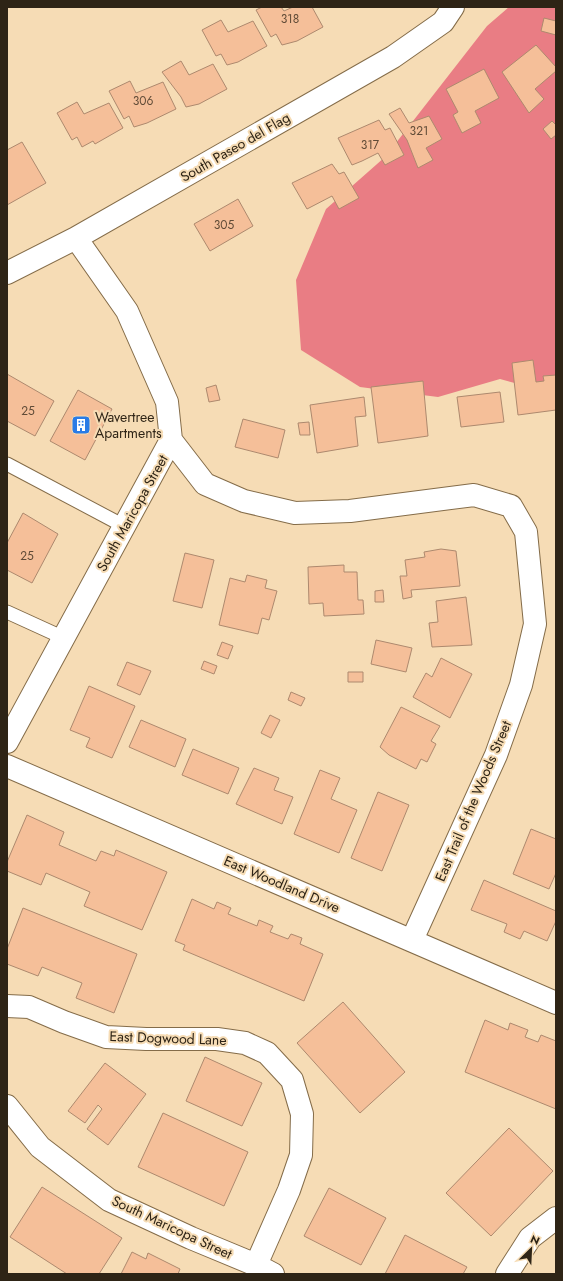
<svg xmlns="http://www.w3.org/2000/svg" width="563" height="1281" font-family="Jost,sans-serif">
	<rect width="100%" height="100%" fill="#f6dcb5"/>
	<path fill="#e97d84" d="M 509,7 L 556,7 L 556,394 L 500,379 L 438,397 L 360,387 L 301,350 L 296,280 L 326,209 L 385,157 L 487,26 Z"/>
	<path fill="#f5bf99" stroke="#ad896e" d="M 262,7 L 281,7 L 284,11 L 293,7 L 312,7 L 323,27 L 297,41 L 282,45 L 276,34 L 271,37 L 256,10 Z
		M 544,18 L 556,21 L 556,35 L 541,31 Z
		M 221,20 L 228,32 L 253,21 L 267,46 L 238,62 L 227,65 L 221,54 L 216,56 L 202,30 Z
		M 536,45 L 556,67 L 556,71 L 535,89 L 544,99 L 529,113 L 502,72 Z
		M 181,61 L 189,75 L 213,64 L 227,89 L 199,104 L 186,107 L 181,97 L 162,72 Z
		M 484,69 L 499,98 L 475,111 L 481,123 L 462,133 L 453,115 L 458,112 L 446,89 Z
		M 130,81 L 136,93 L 163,82 L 176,109 L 147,123 L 134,127 L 129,116 L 124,119 L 109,91 Z
		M 77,102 L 84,114 L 109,103 L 123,128 L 95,144 L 93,141 L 82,147 L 77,137 L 72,140 L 57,113 Z
		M 400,108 L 409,123 L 429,116 L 442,139 L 426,148 L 433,160 L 418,168 L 407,140 L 389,114 Z
		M 379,120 L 385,130 L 390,128 L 404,155 L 385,165 L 378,153 L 362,161 L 352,165 L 338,138 Z
		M 552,121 L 556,125 L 556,135 L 551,139 L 543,129 Z
		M 22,142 L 46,183 L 7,205 L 7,150 Z
		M 332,164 L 339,174 L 344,172 L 359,198 L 339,209 L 332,196 L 307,209 L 292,183 Z
		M 238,199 L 253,226 L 210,251 L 194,224 Z
		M 533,360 L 536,382 L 544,381 L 543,376 L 556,375 L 556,410 L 518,415 L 512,363 Z
		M 7,374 L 54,401 L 35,436 L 7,421 Z
		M 423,381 L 428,436 L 378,443 L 371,387 Z
		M 216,385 L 220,400 L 209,402 L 206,388 Z
		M 78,390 L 112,409 L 85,460 L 50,441 Z
		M 500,392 L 504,422 L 461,427 L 457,397 Z
		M 364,397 L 366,416 L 355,417 L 358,446 L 317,453 L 310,405 Z
		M 243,419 L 285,430 L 278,458 L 235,447 Z
		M 309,422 L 310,435 L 300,435 L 298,423 Z
		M 23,513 L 58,534 L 32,583 L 7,570 L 7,543 Z
		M 441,549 L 456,551 L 460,586 L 411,590 L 412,597 L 403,599 L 400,576 L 407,576 L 405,560 L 425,557 L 424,552 Z
		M 185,553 L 214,560 L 202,608 L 173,601 Z
		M 344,565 L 344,572 L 357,572 L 358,600 L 363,600 L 364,614 L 324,616 L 323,603 L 309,604 L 308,567 Z
		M 247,575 L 267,580 L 265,588 L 277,591 L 269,620 L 262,618 L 258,634 L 219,625 L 230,578 L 245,582 Z
		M 383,590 L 384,602 L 375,602 L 375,591 Z
		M 466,597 L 472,645 L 432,647 L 429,623 L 438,622 L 436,601 Z
		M 376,640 L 412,648 L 406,672 L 371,664 Z
		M 222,642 L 233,646 L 228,659 L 217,655 Z
		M 441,658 L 472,674 L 450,718 L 413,697 L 426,673 L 432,677 Z
		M 204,661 L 217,666 L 214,674 L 201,669 Z
		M 127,662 L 151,671 L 140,695 L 117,685 Z
		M 348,672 L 363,672 L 363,682 L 348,682 Z
		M 89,686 L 135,706 L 112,758 L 86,747 L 90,738 L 70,730 Z
		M 291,692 L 305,698 L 301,706 L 288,700 Z
		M 401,707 L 440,726 L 431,741 L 436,744 L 427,762 L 421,759 L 416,769 L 389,755 L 380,747 Z
		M 270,715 L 280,720 L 271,738 L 261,733 Z
		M 141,720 L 186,739 L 175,767 L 129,747 Z
		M 193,749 L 239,768 L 228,794 L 182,775 Z
		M 254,768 L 279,778 L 274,790 L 293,797 L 282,824 L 236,804 Z
		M 320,770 L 340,778 L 331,799 L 357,810 L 339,853 L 294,834 Z
		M 378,792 L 409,805 L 382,871 L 351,858 Z
		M 27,815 L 64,832 L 59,845 L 96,861 L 101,851 L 114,856 L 116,850 L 167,872 L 142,930 L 84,906 L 90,892 L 46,873 L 41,885 L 7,871 L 7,862 Z
		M 531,829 L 556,839 L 556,873 L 549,889 L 513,874 Z
		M 484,880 L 556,911 L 556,921 L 547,941 L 524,931 L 520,939 L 504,932 L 507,924 L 471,910 Z
		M 192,899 L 214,909 L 217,902 L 231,908 L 228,914 L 257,926 L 259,920 L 273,926 L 270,932 L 288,939 L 291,934 L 302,938 L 300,944 L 323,954 L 304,1001 L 183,950 L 185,945 L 175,941 Z
		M 23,908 L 137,954 L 114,1013 L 76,998 L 82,983 L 42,967 L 38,976 L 7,964 L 7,949 Z
		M 343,1002 L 405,1072 L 360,1113 L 297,1043 Z
		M 485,1020 L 508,1030 L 510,1023 L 528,1030 L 525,1037 L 538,1042 L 541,1035 L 556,1041 L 556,1109 L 465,1072 Z
		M 205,1057 L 262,1083 L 242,1126 L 186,1101 Z
		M 105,1063 L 146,1094 L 108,1145 L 87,1129 L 102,1109 L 98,1105 L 85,1123 L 68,1111 Z
		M 163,1113 L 248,1152 L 224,1206 L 138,1167 Z
		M 509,1128 L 553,1171 L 491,1236 L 446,1193 Z
		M 42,1187 L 122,1238 L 99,1274 L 67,1274 L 10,1237 Z
		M 329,1188 L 386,1218 L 361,1265 L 304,1236 Z
		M 405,1235 L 467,1267 L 463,1274 L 385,1274 Z
		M 132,1252 L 146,1259 L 148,1253 L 180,1269 L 178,1274 L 121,1274 Z"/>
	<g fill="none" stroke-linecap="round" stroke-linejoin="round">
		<g stroke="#846c49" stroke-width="15">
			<path id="service" d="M 7,464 L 124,526
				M 7,612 L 64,638"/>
		</g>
		<g stroke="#846c49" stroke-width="24">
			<path id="minor" d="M 7,273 L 76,238 L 393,57 L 443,22 L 453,7
				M 171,440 L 205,484 L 244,501 L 295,513 L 350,511 L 474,495 L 511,506 L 526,532 L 535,624 L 521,685 L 496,755 L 412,940
				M 7,742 L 171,440 L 167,402 L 127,311 L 76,238
				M 7,766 L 556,1003
				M 7,1006 L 29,1007 L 64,1022 L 106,1037 L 146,1039 L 217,1039 L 245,1043 L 267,1053 L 292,1080 L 302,1114 L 301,1155 L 289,1190 L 256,1265
				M 7,1106 L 40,1147 L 109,1200 L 191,1238 L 256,1265 L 273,1274
				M 507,1274 L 530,1238 L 556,1218"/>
		</g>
		<use href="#service" stroke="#fff" stroke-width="13"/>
		<use href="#minor" stroke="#fff" stroke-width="22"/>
	</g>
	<defs>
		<g id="building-square" transform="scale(1)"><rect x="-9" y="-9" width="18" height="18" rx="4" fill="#297be6" stroke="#f6dcb5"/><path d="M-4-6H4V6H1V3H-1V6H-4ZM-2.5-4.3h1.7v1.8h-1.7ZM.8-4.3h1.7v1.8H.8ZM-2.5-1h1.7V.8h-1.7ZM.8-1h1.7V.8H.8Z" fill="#fff"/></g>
	</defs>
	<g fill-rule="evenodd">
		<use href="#building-square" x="81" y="425"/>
	</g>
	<g text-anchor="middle" stroke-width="4" stroke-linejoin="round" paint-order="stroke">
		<g font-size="12" fill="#604b37">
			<text x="290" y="23">318</text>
			<text x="143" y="105">306</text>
			<text x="419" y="135">321</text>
			<text x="370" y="149">317</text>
			<text x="224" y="229">305</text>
			<text x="28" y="415">25</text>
			<text x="27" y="560">25</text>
		</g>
		<g font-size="14" fill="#2e2416" stroke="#f6dcb5">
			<text transform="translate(235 147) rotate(-30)" y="5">South Paseo del Flag</text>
			<text transform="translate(132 513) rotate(-61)" y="5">South Maricopa Street</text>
			<text transform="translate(473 801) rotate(-67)" y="5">East Trail of the Woods Street</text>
			<text transform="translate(282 884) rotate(23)" y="5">East Woodland Drive</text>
			<text transform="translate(168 1038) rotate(2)" y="5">East Dogwood Lane</text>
			<text transform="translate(172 1227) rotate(25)" y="5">South Maricopa Street</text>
		</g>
		<g font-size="14" fill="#2e2416" stroke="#f6dcb5" text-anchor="start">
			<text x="95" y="422">Wavertree<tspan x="95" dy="16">Apartments</tspan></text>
		</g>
	</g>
	<rect width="563" height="1281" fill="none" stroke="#2e2416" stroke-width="16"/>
	<g transform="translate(531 1249) rotate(24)" stroke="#f6dcb5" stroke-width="3" paint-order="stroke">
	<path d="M0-3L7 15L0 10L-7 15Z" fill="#2e2416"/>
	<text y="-6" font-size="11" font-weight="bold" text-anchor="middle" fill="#2e2416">N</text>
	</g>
</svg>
